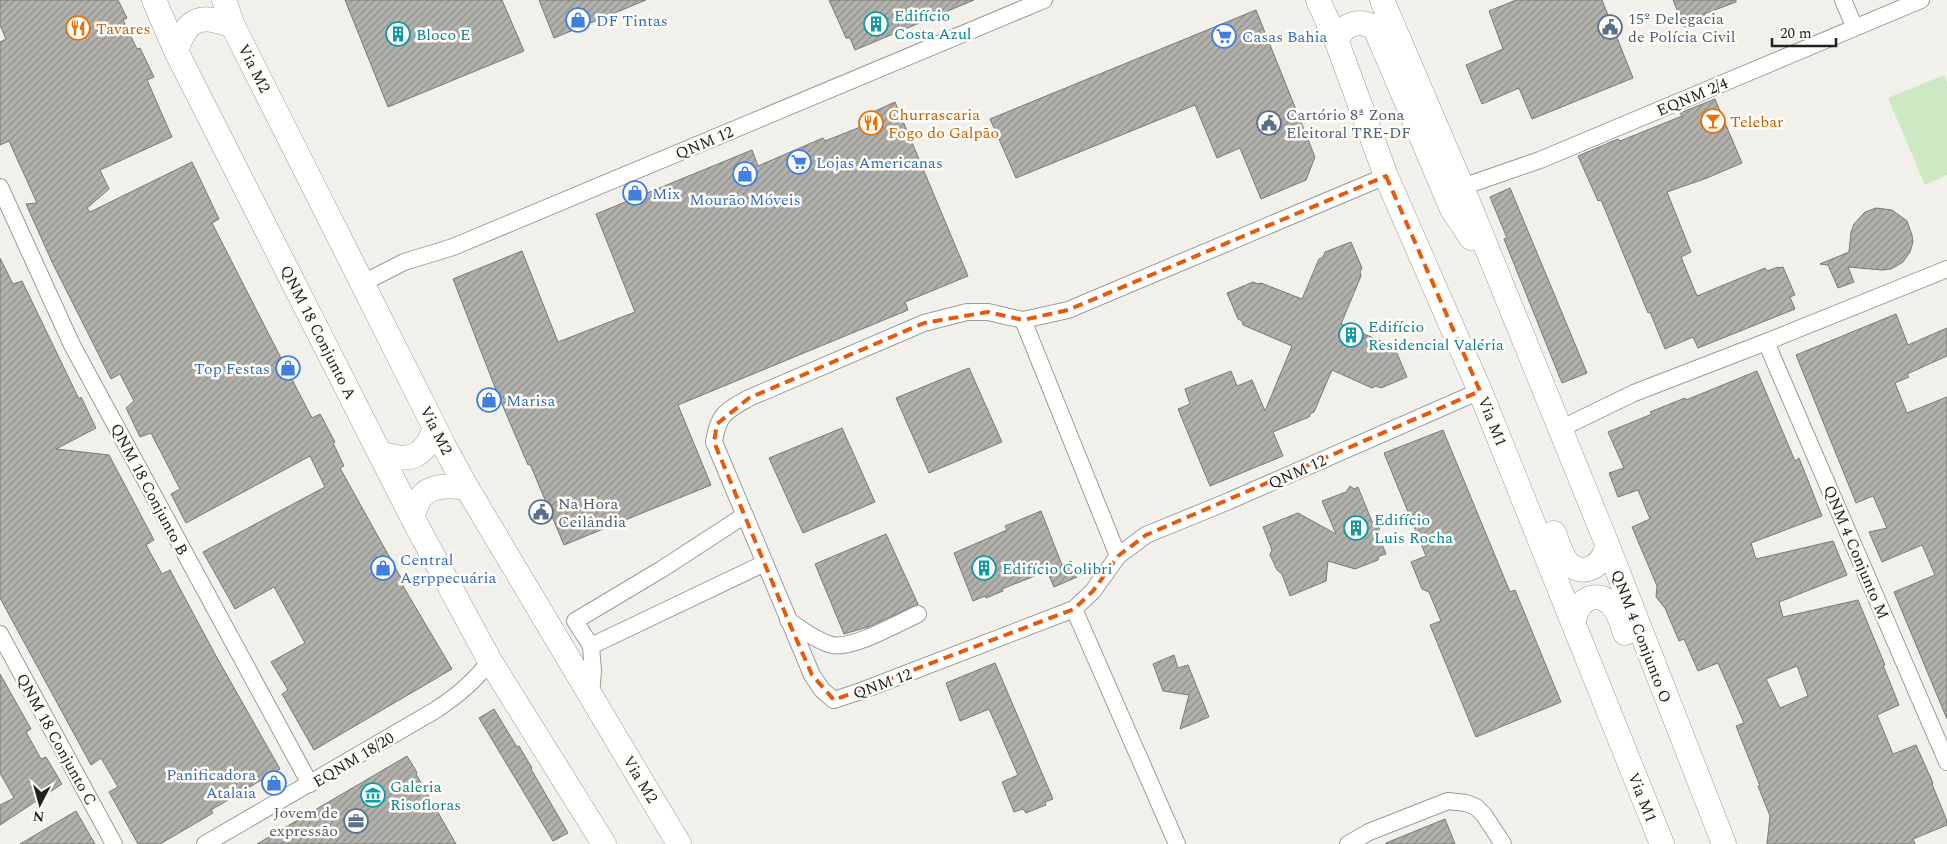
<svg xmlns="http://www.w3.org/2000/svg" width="1947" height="844" font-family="Spectral,serif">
	<defs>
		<pattern id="building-hatch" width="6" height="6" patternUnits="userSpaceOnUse" patternTransform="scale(1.25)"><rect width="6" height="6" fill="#b1b0ab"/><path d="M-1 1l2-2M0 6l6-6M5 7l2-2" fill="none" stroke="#908f8b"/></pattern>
	</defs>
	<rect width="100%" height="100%" fill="#f1f0eb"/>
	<path fill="#cce9c3" d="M 1944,75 L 1947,83 L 1947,175 L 1925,185 L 1888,98 Z"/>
	<path fill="url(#building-hatch)" stroke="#7a7975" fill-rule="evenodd" d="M 0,0 L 118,0 L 127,18 L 123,20 L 137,49 L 140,48 L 154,77 L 147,80 L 172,137 L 100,170 L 109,189 L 87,208 L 90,212 L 192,162 L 219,219 L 212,223 L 283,362 L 312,418 L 320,414 L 335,442 L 333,443 L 344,466 L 340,468 L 405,585 L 403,586 L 452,669 L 314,750 L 282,694 L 288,690 L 271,662 L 305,643 L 274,587 L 235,609 L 203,552 L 325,487 L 310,456 L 186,523 L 171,494 L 180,489 L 151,433 L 140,437 L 126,408 L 134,401 L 120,374 L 111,379 L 53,264 L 26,204 L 37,203 L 9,141 L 0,145 L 0,42 L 6,39 L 0,25 Z
		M 345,0 L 502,0 L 524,51 L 388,107 Z
		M 539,0 L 646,0 L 554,38 Z
		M 829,0 L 974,0 L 855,50 L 850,38 L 846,38 Z
		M 1516,0 L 1602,0 L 1633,78 L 1532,119 L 1519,88 L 1482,104 L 1466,65 L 1503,49 L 1489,11 Z
		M 1673,0 L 1736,0 L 1736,2 L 1704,14 L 1706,17 L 1684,27 Z
		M 1256,10 L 1315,157 L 1306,180 L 1261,199 L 1240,148 L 1217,158 L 1195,105 L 1016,178 L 990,119 Z
		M 1715,99 L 1742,163 L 1707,178 L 1667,192 L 1691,252 L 1681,257 L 1697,296 L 1765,268 L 1767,271 L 1778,267 L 1778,268 L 1783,267 L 1795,295 L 1790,297 L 1795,309 L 1698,348 L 1693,337 L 1665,349 L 1650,312 L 1648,313 L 1601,200 L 1598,201 L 1578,156 L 1618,139 L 1620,141 L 1682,116 L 1680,113 Z
		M 895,102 L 968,276 L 905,302 L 908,310 L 678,405 L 711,485 L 564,545 L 530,464 L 528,465 L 496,390 L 453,279 L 522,251 L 558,342 L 635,312 L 596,214 L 752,150 L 758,166 L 823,138 L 825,141 L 868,124 L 873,112 Z
		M 1510,188 L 1587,373 L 1562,383 L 1504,239 L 1507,238 L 1490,197 Z
		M 1876,208 L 1892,210 L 1907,221 L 1912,235 L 1913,242 L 1910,252 L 1903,262 L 1891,269 L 1882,270 L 1848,267 L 1854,282 L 1838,288 L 1828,265 L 1820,264 L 1849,252 L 1851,232 L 1854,224 L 1865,212 Z
		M 1351,242 L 1362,268 L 1360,272 L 1361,276 L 1341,324 L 1390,345 L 1392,349 L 1396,351 L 1407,377 L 1381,388 L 1376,386 L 1372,388 L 1332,370 L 1314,412 L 1311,413 L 1309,417 L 1273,432 L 1283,456 L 1210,486 L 1178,409 L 1190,404 L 1185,389 L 1231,371 L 1237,386 L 1252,380 L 1265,411 L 1292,346 L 1243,325 L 1242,321 L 1238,319 L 1227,293 L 1253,282 L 1258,284 L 1261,283 L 1302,299 L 1319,259 L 1323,257 L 1325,252 Z
		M 0,258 L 13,284 L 22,281 L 79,399 L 81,397 L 96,428 L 56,449 L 109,455 L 154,540 L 146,545 L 162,574 L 170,570 L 216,656 L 280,769 L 211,810 L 213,813 L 160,844 L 138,844 L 109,792 L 118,787 L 101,758 L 91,765 L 0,598 Z
		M 1896,314 L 1908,345 L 1947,328 L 1947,356 L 1907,374 L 1909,377 L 1895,383 L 1907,413 L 1947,397 L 1947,719 L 1894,592 L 1935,575 L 1922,545 L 1882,562 L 1869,532 L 1887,528 L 1873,496 L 1856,503 L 1796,355 Z
		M 969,368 L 1002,442 L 929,473 L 896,398 Z
		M 1757,371 L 1795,461 L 1799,458 L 1822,516 L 1751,543 L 1756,559 L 1833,541 L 1847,575 L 1779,602 L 1783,617 L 1858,600 L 1885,665 L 1883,665 L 1899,705 L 1877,715 L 1893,754 L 1916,745 L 1933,783 L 1932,784 L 1947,821 L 1947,825 L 1913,839 L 1915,844 L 1767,844 L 1770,816 L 1758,786 L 1760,786 L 1736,726 L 1744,723 L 1718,663 L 1698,671 L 1684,639 L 1679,641 L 1665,608 L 1656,597 L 1657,586 L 1632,527 L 1650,519 L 1638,490 L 1618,497 L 1609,473 L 1624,468 L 1608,432 L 1652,414 L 1650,412 L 1685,398 L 1686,400 ZM 1797,666 L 1808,696 L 1780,708 L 1766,679 Z
		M 842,428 L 875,502 L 803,533 L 769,458 Z
		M 1443,430 L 1510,592 L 1515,590 L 1561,702 L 1476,737 L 1430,625 L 1441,621 L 1429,592 L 1422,589 L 1411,562 L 1426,556 L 1384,453 Z
		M 1350,486 L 1354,489 L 1358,487 L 1373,524 L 1380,526 L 1378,534 L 1386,554 L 1379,556 L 1378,560 L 1355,569 L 1328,561 L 1326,581 L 1290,596 L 1282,574 L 1277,570 L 1270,555 L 1272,550 L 1263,527 L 1298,513 L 1336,534 L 1322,501 L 1346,492 Z
		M 1041,511 L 1062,565 L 1071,561 L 1077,577 L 1054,587 L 1047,571 L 1002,589 L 1003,591 L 986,598 L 985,596 L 973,601 L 954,553 L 1007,530 L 1005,526 Z
		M 886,534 L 918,604 L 871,626 L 844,634 L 815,564 Z
		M 1174,655 L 1178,668 L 1188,665 L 1209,717 L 1180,729 L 1189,695 L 1163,691 L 1153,664 Z
		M 995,663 L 1053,799 L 1045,802 L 1046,805 L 1026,813 L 1023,809 L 1014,812 L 1002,782 L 1018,775 L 989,709 L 960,721 L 946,683 Z
		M 0,674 L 31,729 L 26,732 L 41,759 L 46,757 L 62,784 L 0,825 L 0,805 L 14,798 L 0,773 Z
		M 494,709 L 517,747 L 519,746 L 532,768 L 531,769 L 568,833 L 553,841 L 479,718 Z
		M 407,756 L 415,769 L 417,773 L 416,774 L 456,844 L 257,844 Z
		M 76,811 L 95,844 L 20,844 Z
		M 1445,819 L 1455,844 L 1386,844 L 1386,843 Z"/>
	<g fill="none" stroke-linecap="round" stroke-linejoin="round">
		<g stroke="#9c9b96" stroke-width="18">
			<path id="street" d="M 1843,0 L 1855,28
				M 1386,176 L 1068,310 L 1023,320 L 988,312 L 967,312 L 924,323 L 749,398 C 726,411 718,414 714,442 L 812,675 L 822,690 L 834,700 L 861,691 L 1074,609 L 1093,591 L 1118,556 L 1146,535 L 1229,501 L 1480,391
				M 0,187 L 72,345 L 310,784
				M 1462,187 L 1540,160 L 1921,0
				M 363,283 L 404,262 L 453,247 L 1044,0
				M 1023,320 L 1118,556
				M 1766,342 L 1947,762
				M 1560,429 L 1634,393 L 1766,342 L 1947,269
				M 1074,609 L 1177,844
				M 788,620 C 799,628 819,642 832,645 C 853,649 897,624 918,614
				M 0,634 L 114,844
				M 591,646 L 765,563
				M 591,695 L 593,671 L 591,646 L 575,621 L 662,569 L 745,515
				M 205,844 L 434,711 C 456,697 474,682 490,661
				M 1348,844 L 1369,832 L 1448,801 L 1466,803 L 1476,807 L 1484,815 L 1503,844"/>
		</g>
		<g stroke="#9c9b96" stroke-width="25">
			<path id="secondary" d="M 154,0 L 176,51 L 412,517 L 490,661 L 604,844
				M 224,0 L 233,26 L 444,446 L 467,488 L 679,844
				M 1318,0 L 1337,42 L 1386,176 L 1480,391 L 1662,844
				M 1382,0 L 1462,187 L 1607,544 L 1724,844
				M 1337,42 C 1342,24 1359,18 1375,28 L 1452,209 L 1471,238
				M 176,51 C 188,16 201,14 233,26
				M 381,453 C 410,463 423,458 435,429
				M 412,517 C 415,510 417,501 422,496 C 432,484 454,486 467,488
				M 1554,533 C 1558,543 1562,559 1570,565 C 1588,578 1605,562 1607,544
				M 1574,625 C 1573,603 1595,587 1612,605 C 1619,612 1622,625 1625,633"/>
		</g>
		<use href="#street" stroke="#fff" stroke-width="16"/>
		<use href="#secondary" stroke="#fff" stroke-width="24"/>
	</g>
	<path fill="none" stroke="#e8590c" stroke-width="4" stroke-dasharray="10 6" stroke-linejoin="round" d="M 1386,176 L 1480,391 L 1146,535 L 1118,556 L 1093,591 L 1074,609 L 834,700 L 812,675 L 788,620 L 714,442 L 717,424 L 749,398 L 924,323 L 988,312 L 1023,320 L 1068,310 Z"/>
	<defs>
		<g id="shop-ring" transform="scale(1.25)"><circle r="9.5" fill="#fefdf8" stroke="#3f7fe0" stroke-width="1.5"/><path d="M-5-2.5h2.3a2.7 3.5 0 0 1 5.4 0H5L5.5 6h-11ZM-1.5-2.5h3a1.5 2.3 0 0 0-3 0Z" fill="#3f7fe0"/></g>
		<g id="building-ring" transform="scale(1.25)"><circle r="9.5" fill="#fefdf8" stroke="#0f9aa8" stroke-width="1.5"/><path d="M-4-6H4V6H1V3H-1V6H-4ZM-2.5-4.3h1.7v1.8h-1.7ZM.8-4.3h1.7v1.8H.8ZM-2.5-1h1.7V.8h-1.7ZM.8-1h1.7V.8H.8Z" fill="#0f9aa8"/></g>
		<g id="civic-ring" transform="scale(1.25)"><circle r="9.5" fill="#fefdf8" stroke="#5c6f8a" stroke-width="1.5"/><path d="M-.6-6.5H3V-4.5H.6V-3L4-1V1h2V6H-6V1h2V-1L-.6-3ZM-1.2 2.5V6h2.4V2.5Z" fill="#5c6f8a"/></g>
		<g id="restaurant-ring" transform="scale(1.25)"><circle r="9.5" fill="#fefdf8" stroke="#e8710a" stroke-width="1.5"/><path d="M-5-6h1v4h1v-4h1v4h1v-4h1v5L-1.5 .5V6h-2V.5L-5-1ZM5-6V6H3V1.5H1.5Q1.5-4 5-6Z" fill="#e8710a"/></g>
		<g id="supermarket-ring" transform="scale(1.25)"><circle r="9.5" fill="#fefdf8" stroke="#3f7fe0" stroke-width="1.5"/><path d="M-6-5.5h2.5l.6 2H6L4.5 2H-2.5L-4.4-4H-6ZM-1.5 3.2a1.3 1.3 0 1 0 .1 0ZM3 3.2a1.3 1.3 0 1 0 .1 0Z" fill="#3f7fe0"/></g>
		<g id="bar-ring" transform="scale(1.25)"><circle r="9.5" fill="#fefdf8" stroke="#e8710a" stroke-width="1.5"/><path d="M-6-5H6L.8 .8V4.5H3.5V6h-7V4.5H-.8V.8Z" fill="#e8710a"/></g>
		<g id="museum-ring" transform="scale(1.25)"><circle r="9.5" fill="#fefdf8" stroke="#0f9aa8" stroke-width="1.5"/><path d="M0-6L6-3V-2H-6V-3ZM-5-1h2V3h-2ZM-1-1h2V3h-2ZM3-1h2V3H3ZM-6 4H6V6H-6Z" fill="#0f9aa8"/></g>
		<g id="office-ring" transform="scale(1.25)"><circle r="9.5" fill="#fefdf8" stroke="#5c6f8a" stroke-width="1.5"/><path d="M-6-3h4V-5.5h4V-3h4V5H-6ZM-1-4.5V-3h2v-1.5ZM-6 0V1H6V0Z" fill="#5c6f8a"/></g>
	</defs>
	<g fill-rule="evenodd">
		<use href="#shop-ring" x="578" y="20"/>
		<use href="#building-ring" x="876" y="24"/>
		<use href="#civic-ring" x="1610" y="27"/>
		<use href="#restaurant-ring" x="78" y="28"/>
		<use href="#building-ring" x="398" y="34"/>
		<use href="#supermarket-ring" x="1224" y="36"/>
		<use href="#bar-ring" x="1713" y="121"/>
		<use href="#restaurant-ring" x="871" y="123"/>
		<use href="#civic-ring" x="1269" y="123"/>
		<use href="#supermarket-ring" x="799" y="162"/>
		<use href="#shop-ring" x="745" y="174"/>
		<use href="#shop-ring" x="635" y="193"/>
		<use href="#building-ring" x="1351" y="335"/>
		<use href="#shop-ring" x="288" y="368"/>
		<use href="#shop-ring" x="489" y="400"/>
		<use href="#civic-ring" x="541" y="512"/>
		<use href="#building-ring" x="1356" y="528"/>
		<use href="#shop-ring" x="383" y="568"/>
		<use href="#building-ring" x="984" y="568"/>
		<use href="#shop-ring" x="274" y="783"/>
		<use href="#museum-ring" x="373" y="795"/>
		<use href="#office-ring" x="356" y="821"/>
	</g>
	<g text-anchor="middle" stroke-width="5" stroke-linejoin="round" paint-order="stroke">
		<g font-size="16" fill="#0d838f" stroke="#fefdf8" text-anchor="start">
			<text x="894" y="21">Edifício<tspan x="894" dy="18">Costa Azul</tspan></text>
			<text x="416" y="40">Bloco E</text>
			<text x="1368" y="332">Edifício<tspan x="1368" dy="18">Residencial Valéria</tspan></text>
			<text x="1374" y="525">Edifício<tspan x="1374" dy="18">Luis Rocha</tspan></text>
			<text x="1002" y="574">Edifício Colibri</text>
			<text x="390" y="792">Galeria<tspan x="390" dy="18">Risofloras</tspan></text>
		</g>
		<g font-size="16" fill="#4e5e75" stroke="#fefdf8" text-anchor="start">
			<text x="1628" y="24">15º Delegacia<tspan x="1628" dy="18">de Polícia Civil</tspan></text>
			<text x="1286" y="120">Cartório 8ª Zona<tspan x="1286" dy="18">Eleitoral TRE-DF</tspan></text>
			<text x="558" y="509">Na Hora<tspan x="558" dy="18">Ceilândia</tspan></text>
			<text x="338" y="818" text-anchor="end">Jovem de<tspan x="338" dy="18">expressão</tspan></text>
		</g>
		<g font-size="16" fill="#366cbe" stroke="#fefdf8" text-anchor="start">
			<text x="596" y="26">DF Tintas</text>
			<text x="1242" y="42">Casas Bahia</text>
			<text x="816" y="168">Lojas Americanas</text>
			<text x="652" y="199">Mix</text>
			<text x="745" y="205" text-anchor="middle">Mourão Móveis</text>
			<text x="270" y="374" text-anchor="end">Top Festas</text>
			<text x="506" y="406">Marisa</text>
			<text x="400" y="565">Central<tspan x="400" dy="18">Agrppecuária</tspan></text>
			<text x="256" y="780" text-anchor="end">Panificadora<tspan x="256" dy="18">Atalaia</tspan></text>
		</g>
		<g font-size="16" fill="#c56008" stroke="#fefdf8" text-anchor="start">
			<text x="96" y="34">Tavares</text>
			<text x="888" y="120">Churrascaria<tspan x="888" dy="18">Fogo do Galpão</tspan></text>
			<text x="1730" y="127">Telebar</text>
		</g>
		<g font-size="16" fill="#222220" stroke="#fefdf8">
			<text transform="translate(255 68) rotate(63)" y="6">Via M2</text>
			<text transform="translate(1692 96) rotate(-23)" y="6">EQNM 2/4</text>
			<text transform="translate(704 142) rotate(-23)" y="6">QNM 12</text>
			<text transform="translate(319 332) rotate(63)" y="6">QNM 18 Conjunto A</text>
			<text transform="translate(1493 421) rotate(68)" y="6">Via M1</text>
			<text transform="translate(437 430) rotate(63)" y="6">Via M2</text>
			<text transform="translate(1297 471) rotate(-24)" y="6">QNM 12</text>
			<text transform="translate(150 489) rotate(62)" y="6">QNM 18 Conjunto B</text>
			<text transform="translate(1857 552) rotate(67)" y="6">QNM 4 Conjunto M</text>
			<text transform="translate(1642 636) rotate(69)" y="6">QNM 4 Conjunto O</text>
			<text transform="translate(882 683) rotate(-20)" y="6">QNM 12</text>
			<text transform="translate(57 739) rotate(61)" y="6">QNM 18 Conjunto C</text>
			<text transform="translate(353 759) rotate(-31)" y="6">EQNM 18/20</text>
			<text transform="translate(641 779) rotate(59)" y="6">Via M2</text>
			<text transform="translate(1643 797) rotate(68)" y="6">Via M1</text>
		</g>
	</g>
	<g transform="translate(40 804) rotate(186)" stroke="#fefdf8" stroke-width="4" paint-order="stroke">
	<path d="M0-4L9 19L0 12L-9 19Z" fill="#222220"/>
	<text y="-8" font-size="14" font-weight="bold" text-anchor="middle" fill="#222220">N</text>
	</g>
	<path d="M1772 38v8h64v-8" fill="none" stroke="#222220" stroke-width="2.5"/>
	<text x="1780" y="38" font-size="15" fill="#222220" stroke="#fefdf8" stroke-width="4" paint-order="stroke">20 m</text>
</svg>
